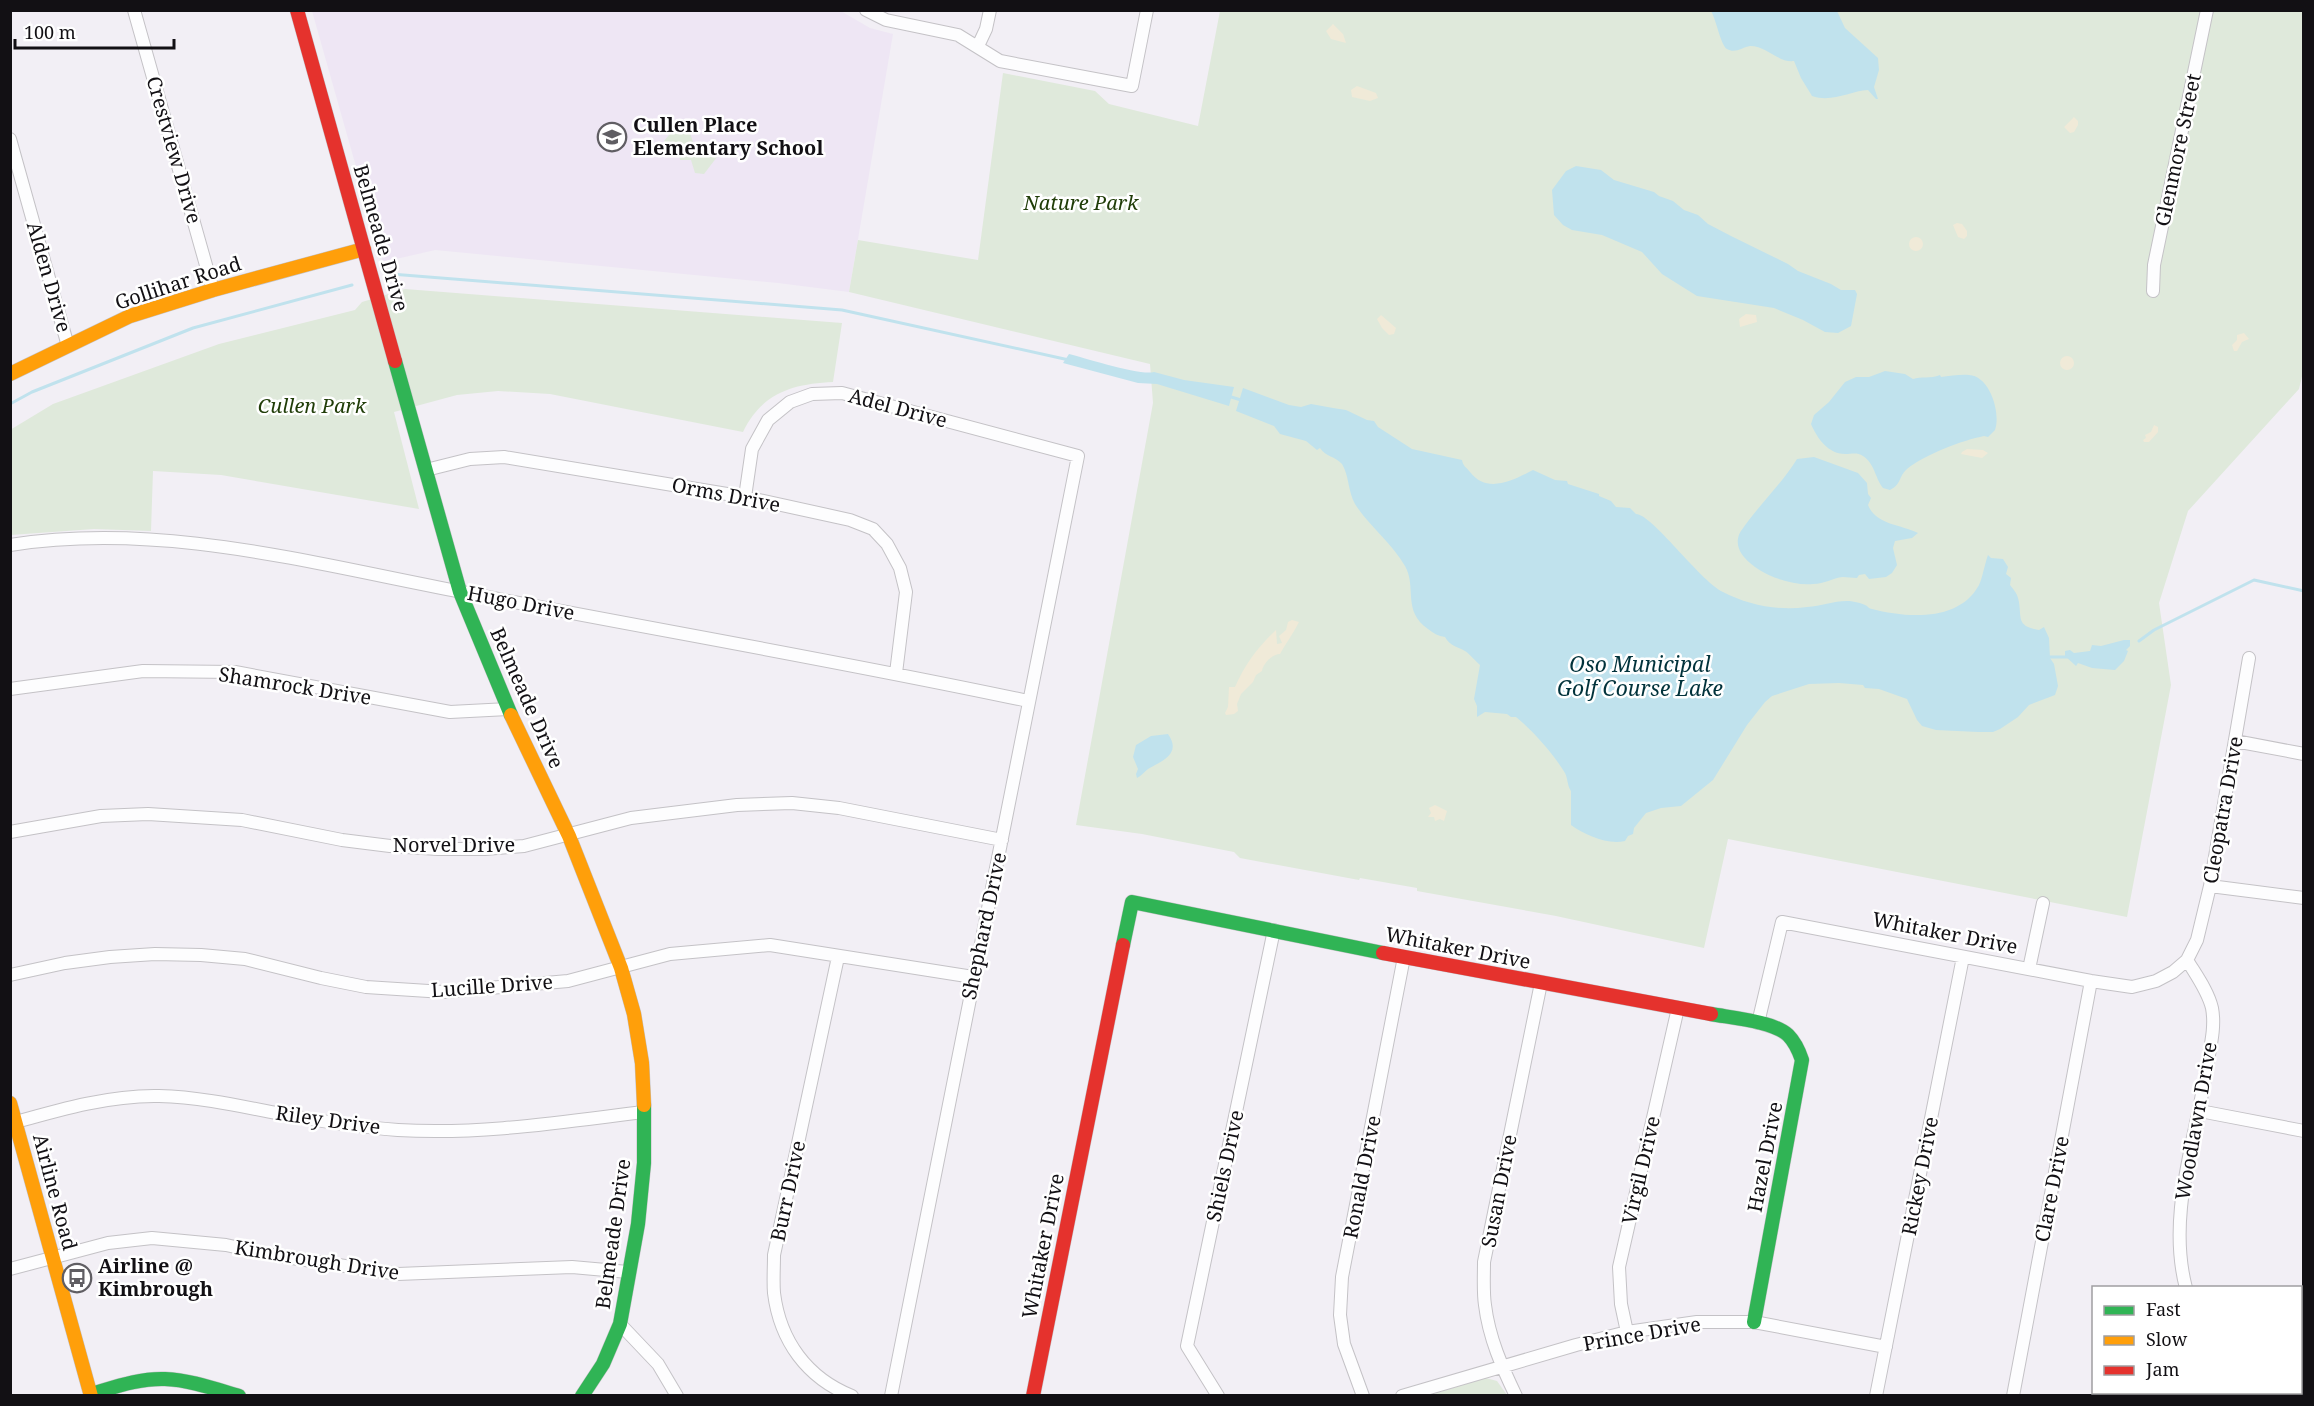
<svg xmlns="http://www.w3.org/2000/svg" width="2314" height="1406" font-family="'Noto Serif',serif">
	<rect width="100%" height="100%" fill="#f2eff5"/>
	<path fill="#eee6f4" d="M 839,10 L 870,28 L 893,34 L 849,292 L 778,283 L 435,250 L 383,262 L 312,11 Z"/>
	<path fill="#dfe9db" d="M 1220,11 L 2303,11 L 2304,368 L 2299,389 L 2188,511 L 2159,603 L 2171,685 L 2127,917 L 1728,839 L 1704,948 L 1556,916 L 1417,891 L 1417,888 L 1360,878 L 1359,880 L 1240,858 L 1234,852 L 1142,834 L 1076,825 L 1153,403 L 1150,364 L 849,292 L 858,240 L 978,260 L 1003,73 L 1095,91 L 1109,104 L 1198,126 Z
		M 678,124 L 687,124 L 694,145 L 700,149 L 711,146 L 716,148 L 717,157 L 704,174 L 695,173 L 691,160 L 680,160 L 679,152 L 666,148 L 664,141 Z
		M 405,289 L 842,323 L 833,382 C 792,384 762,393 743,432 L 550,394 L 498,391 L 457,395 L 394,412 L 419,509 L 221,475 L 153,471 L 151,531 L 94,529 L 11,535 L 10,430 L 53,404 L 219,344 L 355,310 L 362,302 Z
		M 1486,1378 L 1497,1381 L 1507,1395 L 1430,1395 Z"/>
	<path fill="#f0ead8" d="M 1333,24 L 1343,34 L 1346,43 L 1331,39 L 1326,31 Z
		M 1357,86 L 1376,93 L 1378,98 L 1370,101 L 1352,97 L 1351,90 Z
		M 2074,117 L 2078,121 L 2078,125 L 2074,132 L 2070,133 L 2064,127 Z
		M 1957,223 L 1962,224 L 1967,231 L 1967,236 L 1964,239 L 1958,237 L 1953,225 Z
		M1909 244a7 7 0 1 1 14 0a7 7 0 1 1-14 0Z
		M 1746,314 L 1756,315 L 1757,322 L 1740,327 L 1739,319 Z
		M 1381,315 L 1396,328 L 1394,334 L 1389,335 L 1382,328 L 1377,319 Z
		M 2244,333 L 2249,339 L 2242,342 L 2237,351 L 2234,351 L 2232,345 L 2237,340 L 2237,335 Z
		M2060 363a7 7 0 1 1 14 0a7 7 0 1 1-14 0Z
		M 2154,425 L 2158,427 L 2158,432 L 2149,442 L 2144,442 L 2143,440 L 2146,438 L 2145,435 L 2151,432 Z
		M 1967,449 L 1983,450 L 1988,453 L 1982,458 L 1961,454 L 1962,452 Z
		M 1292,620 L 1299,622 C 1293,634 1286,643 1280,654 C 1272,654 1263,664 1262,671 L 1256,675 L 1253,682 L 1241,694 L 1237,704 L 1238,711 L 1234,714 L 1226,715 L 1225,713 L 1228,707 L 1229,687 L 1235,687 C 1245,664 1259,646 1276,630 L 1277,644 L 1282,643 L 1279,636 L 1286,630 L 1288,622 Z
		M 1435,805 L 1447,811 L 1444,821 L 1440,819 L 1435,821 L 1434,817 L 1428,817 L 1431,813 L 1429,808 Z"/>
	<path fill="#c0e2ed" d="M 1711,11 L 1837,11 L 1845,28 L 1878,58 L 1879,70 L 1874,87 L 1878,99 L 1876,99 L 1868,90 C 1850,91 1832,103 1812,96 L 1801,78 L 1794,61 C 1778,63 1767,46 1750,46 C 1743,47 1735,54 1727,49 C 1721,46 1716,19 1711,11 Z
		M 1576,166 L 1601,170 L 1614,180 L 1654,192 L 1659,196 L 1673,201 L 1684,210 L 1698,215 L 1708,224 L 1731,236 L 1788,264 L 1798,271 L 1831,284 L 1841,290 L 1855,290 L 1857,294 L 1851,326 L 1838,333 L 1825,332 L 1803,320 L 1774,308 L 1697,296 L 1662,274 L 1642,252 L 1602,235 L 1572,230 L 1563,225 L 1554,215 L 1552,190 L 1566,171 Z
		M 1069,354 C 1085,358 1141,376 1154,372 L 1184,380 L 1234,387 L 1229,406 L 1157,384 L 1138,383 L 1063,363 Z
		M 1885,371 L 1905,374 L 1913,379 C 1921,376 1930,379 1940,375 L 1941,377 C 1950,376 1961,374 1969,375 C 1990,376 2001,413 1995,430 L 1988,437 L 1984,436 C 1963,440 1924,455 1907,469 C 1898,477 1902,484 1890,490 L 1883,488 C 1875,478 1875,464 1863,456 C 1857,452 1852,454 1845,454 C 1828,454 1817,438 1811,424 L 1814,415 L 1829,402 L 1845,382 L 1856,377 L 1869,377 Z
		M 1243,388 L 1289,405 L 1301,407 L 1311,404 L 1333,408 L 1346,410 L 1367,420 L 1374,421 L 1378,427 L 1412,449 L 1462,460 C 1463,466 1466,467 1470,472 C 1487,494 1512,481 1533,470 L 1555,480 L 1567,481 L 1568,484 L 1599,494 L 1599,496 L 1611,501 L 1616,507 L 1630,508 L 1636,514 C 1652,514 1699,580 1723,592 C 1748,605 1778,611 1807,607 C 1821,606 1833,601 1847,601 C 1852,601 1861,603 1865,605 C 1868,606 1869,609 1872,609 C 1907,618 1959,622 1979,585 C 1982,579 1985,563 1988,555 L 1991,558 L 2003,559 L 2008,567 L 2006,574 L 2011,578 L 2010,585 C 2013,589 2017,593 2018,598 C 2023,616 2014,626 2039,630 L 2044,627 L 2049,638 L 2050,658 L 2054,664 L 2058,686 L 2055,695 L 2029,705 L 2018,717 L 2000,729 L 1993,732 L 1978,732 L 1936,730 L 1922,726 L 1917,720 L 1907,699 L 1879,689 L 1865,688 L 1863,685 L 1839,683 L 1809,684 L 1772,696 L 1765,702 L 1747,725 L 1713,780 L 1681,806 L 1661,808 L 1646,813 L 1634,828 L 1633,834 L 1628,836 L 1625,841 C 1607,845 1585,835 1571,825 L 1571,791 C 1567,785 1568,779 1565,773 C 1552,752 1534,732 1516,717 L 1511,717 L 1507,714 L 1485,712 L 1477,717 L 1477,706 L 1474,699 L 1480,665 C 1475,661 1470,654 1465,651 C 1456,646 1450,646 1445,637 C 1438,636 1433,633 1428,629 C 1402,611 1417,587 1405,566 C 1392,543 1369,526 1355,504 C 1348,492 1349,475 1342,464 C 1335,456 1326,457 1320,448 L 1317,450 L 1306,441 L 1280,434 L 1274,426 L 1236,411 Z
		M 1814,457 L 1858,473 L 1867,483 L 1868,494 L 1871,498 L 1868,505 C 1876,525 1900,524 1918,533 L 1912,538 L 1895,541 L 1893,548 L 1897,565 L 1892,573 L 1886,577 L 1869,579 L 1865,574 L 1859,575 L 1857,578 C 1852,578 1847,577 1843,577 C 1832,578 1825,584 1813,584 C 1790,586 1758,574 1744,557 C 1738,550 1735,540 1741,531 C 1757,507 1781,485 1797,459 Z
		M 2124,640 L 2130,640 L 2130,646 L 2126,650 L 2128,651 L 2124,661 L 2115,670 L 2092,668 L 2078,663 L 2076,666 L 2065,656 L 2065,651 L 2070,650 L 2074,653 L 2090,651 L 2092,645 L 2101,646 Z
		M 1168,734 C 1182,754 1162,761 1148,769 C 1144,772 1141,776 1137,778 L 1136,774 L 1138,769 L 1133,757 L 1136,745 L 1151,736 Z"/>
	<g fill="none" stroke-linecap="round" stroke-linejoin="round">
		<path stroke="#c0e2ed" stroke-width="3" d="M 391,274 L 842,310 L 1069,360
			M 1228,396 L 1241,400
			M 10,404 L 32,392 L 193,328 L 352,285
			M 2139,641 L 2154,630 L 2254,580 L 2304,591
			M 2048,657 L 2068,657"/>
		<g stroke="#c4c2c6" stroke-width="14">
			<path id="street" d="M 134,10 L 213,290
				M 866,10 L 886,20 L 958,35 L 1000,61 L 1132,86 L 1147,10
				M 978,46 L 986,29 L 990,10
				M 10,139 L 68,346
				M 2153,291 L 2154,265 L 2207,10
				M 426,470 L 470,459 L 504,457 L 745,497 L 850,520 L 873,529 L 887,544 L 900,568 L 906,592 L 896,673
				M 745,497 L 752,449 L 768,420 L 790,402 L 812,394 L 842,393 L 1078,456 L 891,1396
				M 10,545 C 163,521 313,564 462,592 C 651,629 840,661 1028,701
				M 10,689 L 143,671 L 235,672 L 450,712 L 508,709
				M 2235,741 L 2304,754
				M 10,832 L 101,816 L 148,814 L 242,820 L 342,840 L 390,846 L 438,849 L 485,849 L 524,846 L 631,818 L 737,805 L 792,803 L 839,808 L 1002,840
				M 2210,886 L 2304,898
				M 838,957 L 774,1255 C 774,1268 773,1281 774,1293 C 780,1341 807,1378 852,1396
				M 2029,969 L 2043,903
				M 10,975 L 65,963 L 110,957 L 155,954 L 201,955 L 245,959 L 321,978 L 366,987 L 444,992 L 568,981 L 670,954 L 770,945 L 973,977
				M 1758,1023 L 1782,922 L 2091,981 L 2132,987 L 2156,981 L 2173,972 L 2187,960 L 2197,940 L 2210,886 L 2249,658
				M 2200,1111 L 2304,1131
				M 16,1122 C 62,1109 111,1095 159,1096 C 200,1097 240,1106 281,1114 C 319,1121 359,1127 398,1130 C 481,1135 562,1122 644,1112
				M 10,1269 L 108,1243 L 152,1238 L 226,1245 L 272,1255 L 398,1274 L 572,1267 L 628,1272
				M 2186,1288 C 2167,1216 2195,1142 2206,1072 C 2209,1051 2216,1029 2212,1008 C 2208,991 2196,975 2187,960
				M 620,1324 L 658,1364 L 677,1396
				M 1627,1332 L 1621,1304 L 1619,1267 L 1678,1008
				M 2216,1392 L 2217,1396
				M 1218,1396 L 1187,1346 L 1274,930
				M 1363,1396 L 1344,1344 L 1340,1315 L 1342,1277 L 1404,957
				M 1402,1396 L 1576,1345 L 1627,1332 L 1697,1322 L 1754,1322 L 1886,1347
				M 1516,1396 C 1502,1367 1489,1338 1485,1305 C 1483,1292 1484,1276 1484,1262 L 1541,983
				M 1876,1396 L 1963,957
				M 2013,1396 L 2091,981
				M 2160,1396 L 2168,1392"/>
		</g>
		<g stroke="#c4c2c6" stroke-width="15">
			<path id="fast" d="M 395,361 L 460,592 L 511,715
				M 1123,945 L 1132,902 L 1383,953
				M 1711,1014 C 1733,1018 1772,1021 1788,1035 C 1795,1042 1799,1051 1802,1060 L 1754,1322
				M 91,1394 C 115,1387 140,1378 165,1379 C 190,1380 215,1389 239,1396
				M 582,1396 L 603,1364 L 620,1324 L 638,1224 L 644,1163 L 644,1105"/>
		</g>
		<g stroke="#c4c2c6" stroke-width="15">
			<path id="slow" d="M 10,374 L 130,316 L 213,290 L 364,249
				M 511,715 L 569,836 L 621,968 L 634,1014 L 642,1063 L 644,1105
				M 10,1103 L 91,1396"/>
		</g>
		<g stroke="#c4c2c6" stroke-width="15">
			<path id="jam" d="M 297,10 L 395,361
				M 1383,953 L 1711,1014
				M 1033,1396 L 1123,945"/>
		</g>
		<use href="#street" stroke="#fdfdfe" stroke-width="12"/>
		<use href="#fast" stroke="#30b455" stroke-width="14"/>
		<use href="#slow" stroke="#ff9f0a" stroke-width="14"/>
		<use href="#jam" stroke="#e5322d" stroke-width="14"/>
	</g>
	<defs>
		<g id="school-ring" transform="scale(1.5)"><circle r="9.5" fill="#fff" stroke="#605e63" stroke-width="1.5"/><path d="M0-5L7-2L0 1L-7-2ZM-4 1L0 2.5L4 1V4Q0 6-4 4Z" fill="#605e63"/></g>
		<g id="bus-ring" transform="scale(1.5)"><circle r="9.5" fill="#fff" stroke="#605e63" stroke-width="1.5"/><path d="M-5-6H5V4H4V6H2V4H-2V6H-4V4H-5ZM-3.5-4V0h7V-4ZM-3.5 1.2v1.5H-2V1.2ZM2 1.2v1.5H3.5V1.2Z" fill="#605e63"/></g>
	</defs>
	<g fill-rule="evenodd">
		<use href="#school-ring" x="612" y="137"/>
		<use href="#bus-ring" x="77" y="1278"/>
	</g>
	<g text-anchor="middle" stroke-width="5" stroke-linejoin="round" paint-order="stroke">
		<g font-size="20" font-weight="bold" fill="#121014" stroke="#fff" text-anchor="start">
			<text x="633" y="132">Cullen Place<tspan x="633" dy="23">Elementary School</tspan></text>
			<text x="98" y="1273">Airline @<tspan x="98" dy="23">Kimbrough</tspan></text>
		</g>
		<g font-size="20" fill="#121014" stroke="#fff">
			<text transform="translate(174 150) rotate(74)" y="7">Crestview Drive</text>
			<text transform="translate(2178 150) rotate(-78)" y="7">Glenmore Street</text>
			<text transform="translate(381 238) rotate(74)" y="7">Belmeade Drive</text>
			<text transform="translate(49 277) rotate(74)" y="7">Alden Drive</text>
			<text transform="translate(178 283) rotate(-18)" y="7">Gollihar Road</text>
			<text transform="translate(898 408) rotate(15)" y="7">Adel Drive</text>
			<text transform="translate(726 495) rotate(11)" y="7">Orms Drive</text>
			<text transform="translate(521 603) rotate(11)" y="7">Hugo Drive</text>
			<text transform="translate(295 686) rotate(9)" y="7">Shamrock Drive</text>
			<text transform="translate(527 698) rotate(66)" y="7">Belmeade Drive</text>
			<text transform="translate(2223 810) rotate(-80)" y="7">Cleopatra Drive</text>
			<text x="454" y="852">Norvel Drive</text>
			<text transform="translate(984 926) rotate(-78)" y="7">Shephard Drive</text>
			<text transform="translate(1945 933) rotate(11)" y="7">Whitaker Drive</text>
			<text transform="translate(1458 948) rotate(11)" y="7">Whitaker Drive</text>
			<text transform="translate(492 986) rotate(-4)" y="7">Lucille Drive</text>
			<text transform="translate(328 1120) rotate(8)" y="7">Riley Drive</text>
			<text transform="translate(2196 1121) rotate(-80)" y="7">Woodlawn Drive</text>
			<text transform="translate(1765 1157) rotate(-79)" y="7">Hazel Drive</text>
			<text transform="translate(1225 1166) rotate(-78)" y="7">Shiels Drive</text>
			<text transform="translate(1641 1170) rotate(-77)" y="7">Virgil Drive</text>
			<text transform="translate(1920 1176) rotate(-79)" y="7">Rickey Drive</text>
			<text transform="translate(1362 1177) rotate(-79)" y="7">Ronald Drive</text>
			<text transform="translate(2052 1189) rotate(-79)" y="7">Clare Drive</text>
			<text transform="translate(788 1191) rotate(-78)" y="7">Burr Drive</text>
			<text transform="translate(1499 1191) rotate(-79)" y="7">Susan Drive</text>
			<text transform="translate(55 1192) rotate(75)" y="7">Airline Road</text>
			<text transform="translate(613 1234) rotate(-82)" y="7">Belmeade Drive</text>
			<text transform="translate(1043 1246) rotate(-79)" y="7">Whitaker Drive</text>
			<text transform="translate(317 1260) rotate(9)" y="7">Kimbrough Drive</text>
			<text transform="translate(1642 1334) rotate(-10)" y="7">Prince Drive</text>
		</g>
		<g font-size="20" font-style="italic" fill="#203d08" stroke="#fff">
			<text x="1081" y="210">Nature Park</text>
			<text x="312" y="413">Cullen Park</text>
		</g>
		<g font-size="21" font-style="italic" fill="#01323b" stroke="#fff">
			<text x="1640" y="672">Oso Municipal<tspan x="1640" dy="24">Golf Course Lake</tspan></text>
		</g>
	</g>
	<rect width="2314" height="1406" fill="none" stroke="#121014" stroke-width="24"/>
	<rect x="2092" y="1286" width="210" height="108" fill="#ffffff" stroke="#a09fa1" stroke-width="1.5"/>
	<rect x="2104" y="1306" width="30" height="9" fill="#30b455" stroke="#a09fa1" stroke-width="1.5"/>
	<text x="2146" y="1316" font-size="18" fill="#121014">Fast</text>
	<rect x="2104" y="1336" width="30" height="9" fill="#ff9f0a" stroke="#a09fa1" stroke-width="1.5"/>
	<text x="2146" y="1346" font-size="18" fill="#121014">Slow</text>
	<rect x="2104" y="1366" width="30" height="9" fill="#e5322d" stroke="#a09fa1" stroke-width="1.5"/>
	<text x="2146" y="1376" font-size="18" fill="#121014">Jam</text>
	<path d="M15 39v9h159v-9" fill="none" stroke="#121014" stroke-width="3"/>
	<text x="24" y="39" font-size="18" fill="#121014" stroke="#ffffff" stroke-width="4.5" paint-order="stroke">100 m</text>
</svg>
